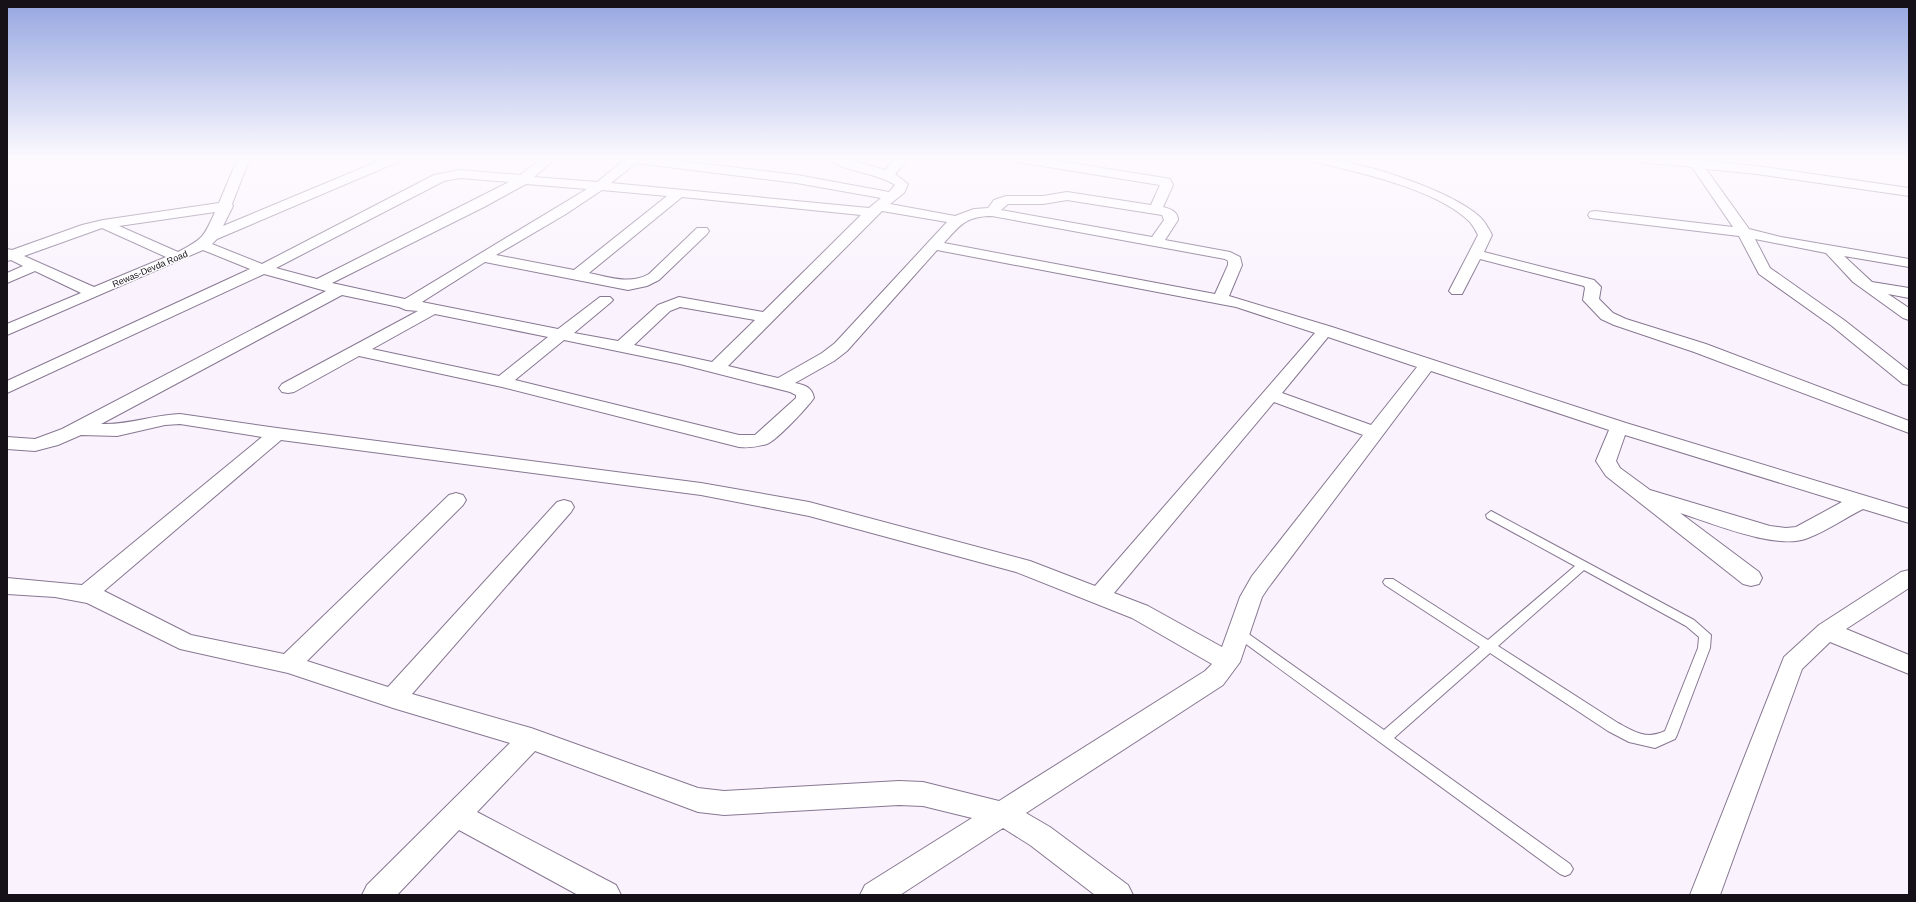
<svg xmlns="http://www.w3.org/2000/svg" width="1916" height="902" font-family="Arial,sans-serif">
	<rect width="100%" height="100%" fill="#faf3fe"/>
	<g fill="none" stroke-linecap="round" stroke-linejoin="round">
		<g stroke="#877791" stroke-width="2">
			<path id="service" d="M 1491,511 L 1694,620 L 1711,635 L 1710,648 L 1677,735 L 1675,739 L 1655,748 L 1629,742 L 1608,731 L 1490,653 L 1394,738 L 1570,864 L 1573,869 L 1570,874 L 1565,876 L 1560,874 L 1235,636 L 1233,633 L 1235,630 L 1239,628 L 1243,630 L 1384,730 L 1480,647 L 1385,585 L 1383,582 L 1385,579 L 1393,579 L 1488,640 L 1575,566 L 1487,518 L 1486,515 ZM 1584,570 L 1686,626 L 1699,637 L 1698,648 L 1665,731 C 1646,740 1635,732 1618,723 L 1498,646 Z"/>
		</g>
		<g stroke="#877791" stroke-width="2">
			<path id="minor" d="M 238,158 L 250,158 L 232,204 L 233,206 L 223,226 L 386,158 L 402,158 L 400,161 L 217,239 L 212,244 L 262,264 L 434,175 L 460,170 L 520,175 L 543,158 L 556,158 L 534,177 L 597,182 L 627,158 L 654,158 L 797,175 L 889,192 L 895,185 C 879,173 836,170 828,158 L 844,158 L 885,170 L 896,158 L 909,158 L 895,174 L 908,184 L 904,193 L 890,204 L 955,216 L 974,209 L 988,208 L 994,200 L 1006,196 L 1043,196 L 1067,192 L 1151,205 L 1160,185 L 1017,162 L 1013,161 L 1011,158 L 1039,158 L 1165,178 L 1170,179 L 1173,185 L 1163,207 C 1170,209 1178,211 1178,220 L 1165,240 L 1230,252 L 1240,257 L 1242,265 L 1229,296 L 1332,327 L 1626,423 L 1909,509 L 1909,523 L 1863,509 C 1845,518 1827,531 1808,538 C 1777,551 1712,523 1680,513 L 1759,572 L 1762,578 L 1759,584 L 1751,586 L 1743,584 L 1606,476 L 1596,461 L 1609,430 L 1431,371 L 1268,588 L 1262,597 L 1240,662 L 1223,685 L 1026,813 L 1050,827 L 1128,885 L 1133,895 L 1095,895 L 1030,845 L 1003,828 L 900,895 L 860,895 L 865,885 L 972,818 L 923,806 L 899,805 L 724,815 L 698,812 L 535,751 L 477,812 L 616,885 L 621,895 L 578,895 L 459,830 L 397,895 L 362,895 L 367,885 L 510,743 L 393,708 L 288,673 L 180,649 L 87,603 L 55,597 L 7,594 L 7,578 L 82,585 L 262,437 L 180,424 L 165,425 L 117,436 L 81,435 L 58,445 L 35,451 L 7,449 L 7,437 L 35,439 L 62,429 L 326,291 L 264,274 L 7,393 L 7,381 L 250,269 L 203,250 L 7,335 L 7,324 L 81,293 L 35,271 L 7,283 L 7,273 L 23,266 L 11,260 L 7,261 L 7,249 L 12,250 L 82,225 L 103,220 L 219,203 ZM 636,163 L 797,183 L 881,198 L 869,208 L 611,183 ZM 460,178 L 509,182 L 317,279 L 276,268 L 444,181 ZM 526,184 L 587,189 L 405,299 L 332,283 L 484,207 ZM 602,190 L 667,196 L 574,270 L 496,255 L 566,214 ZM 682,197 L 861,215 L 763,312 L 679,297 L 658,305 L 618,341 L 574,333 L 610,303 L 613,300 L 610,297 L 600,297 L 558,329 L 422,302 L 485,262 L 628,290 L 647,286 L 659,280 L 707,234 L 709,231 L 707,228 L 697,228 L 649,274 C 630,285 609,277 589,273 ZM 1067,200 L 1162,215 L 1164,220 L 1152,237 L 1001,210 L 1008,204 L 1043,204 ZM 882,211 L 947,222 L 835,343 L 822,353 L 778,378 L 728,366 ZM 215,212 C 204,237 203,239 178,252 L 119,226 ZM 992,216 L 1225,259 L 1228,261 L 1228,265 L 1215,294 L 944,243 C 960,225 966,216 992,216 ZM 102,228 L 166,257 L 94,287 L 24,256 ZM 937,250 L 1236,307 L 1315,333 L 1095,586 L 1030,561 L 809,502 L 701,483 L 277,428 L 180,414 C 153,415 128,425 101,424 L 342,295 L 399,307 L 406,310 L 418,311 L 282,384 L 279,388 L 282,392 L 288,393 L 294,392 L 359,356 L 502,387 L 739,447 C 749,448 757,447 767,444 C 777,440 807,408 814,398 C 812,387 805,385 795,383 L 834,361 L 847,351 ZM 680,307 L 755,320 L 712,362 L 634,345 L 670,311 ZM 435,314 L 548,337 L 499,376 L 372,349 ZM 1328,337 L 1417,367 L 1371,425 L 1282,393 ZM 564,340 L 680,364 L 790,392 L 796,395 L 796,398 L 755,435 L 739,435 L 515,380 ZM 1274,402 L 1363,435 L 1252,576 L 1240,597 L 1222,647 L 1148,606 L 1114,593 ZM 1625,435 L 1842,502 L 1796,527 L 1786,528 L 1770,526 L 1650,490 L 1620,468 L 1616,461 ZM 281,440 L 701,495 L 809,516 L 1016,572 L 1132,618 L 1212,664 L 1205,671 L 999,801 L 923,782 L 899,781 L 724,791 L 698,788 L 531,728 L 412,694 L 571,512 L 574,507 L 571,502 L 564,500 L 557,502 L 388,687 L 307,661 L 463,505 L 466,500 L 463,495 L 456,493 L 449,495 L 284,654 L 191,635 L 104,591 Z
				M 1310,158 C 1349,156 1452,190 1480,217 C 1485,222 1489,229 1492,235 L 1484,252 L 1594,280 L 1601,287 L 1599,299 L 1613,313 L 1626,319 L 1706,344 L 1909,421 L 1909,433 L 1694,352 L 1614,325 L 1601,319 L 1583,300 L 1585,288 L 1584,286 L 1480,259 L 1462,294 L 1452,294 L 1449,291 L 1478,235 C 1476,231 1473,226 1470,222 C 1435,188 1359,173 1312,161 Z
				M 1633,158 L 1674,158 L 1757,166 L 1909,188 L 1909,196 L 1757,174 L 1706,169 L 1749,229 L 1781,237 L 1909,259 L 1909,267 L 1844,256 L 1872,282 L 1909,288 L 1909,298 L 1888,294 L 1909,308 L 1909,320 L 1903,318 L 1853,282 L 1826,253 L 1755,239 L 1770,268 L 1844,320 L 1909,371 L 1909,385 L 1903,384 L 1832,326 L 1759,274 L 1739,236 L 1590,218 L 1588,215 L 1590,212 L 1595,211 L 1733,227 L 1692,167 L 1639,162 Z
				M 1909,570 L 1909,588 L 1846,629 L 1909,655 L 1909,674 L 1830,642 L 1802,669 L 1720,895 L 1690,895 L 1784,657 L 1819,625 L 1901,572 Z"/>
		</g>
		<use href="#service" fill="#fff" fill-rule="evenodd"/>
		<use href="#minor" fill="#fff" fill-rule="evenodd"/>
	</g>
	<linearGradient id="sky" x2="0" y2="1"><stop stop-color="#95a6e0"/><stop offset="0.56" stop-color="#fdfaff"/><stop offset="1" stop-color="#fdfaff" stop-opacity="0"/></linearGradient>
	<rect width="1916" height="284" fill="url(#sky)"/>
	<g text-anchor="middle" stroke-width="3" stroke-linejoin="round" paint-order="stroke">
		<g font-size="9" fill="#161019" stroke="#fff">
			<text transform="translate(150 269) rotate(-23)" y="3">Rewas-Devda Road</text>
		</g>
	</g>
	<rect width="1916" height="902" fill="none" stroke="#161019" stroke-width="16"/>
</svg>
